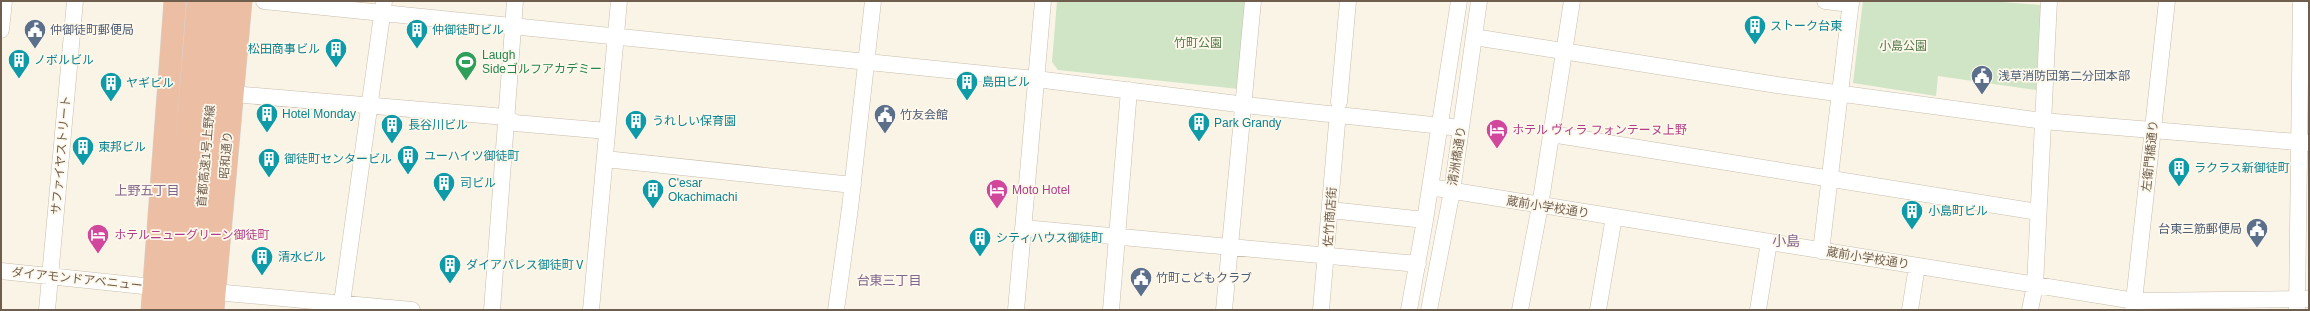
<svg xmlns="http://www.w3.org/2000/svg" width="2310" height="311" font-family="Arial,'Noto Sans JP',sans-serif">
	<rect width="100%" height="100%" fill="#f9f4e6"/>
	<path fill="#cfe5c6" d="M 1057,1 L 1246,1 L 1239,89 L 1058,70 L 1052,62 Z
		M 1863,1 L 1989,1 L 2041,5 L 2036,90 L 1938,76 L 1936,96 L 1853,83 Z"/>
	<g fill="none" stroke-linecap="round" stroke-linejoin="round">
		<g stroke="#c9bdad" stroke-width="17">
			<path id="minor" d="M 264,1 L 1036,79 L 1254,106 L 1461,128
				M 1825,1 L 1851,4
				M 1,30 L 4,1
				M 1474,37 L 1777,85 L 2043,121 L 2309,143
				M 232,94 L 506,117 L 515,123 L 607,131
				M 1339,102 L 1348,1
				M 1551,134 L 2038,212
				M 605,159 L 853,185
				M 1430,187 L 2135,301 L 2309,299
				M 1330,210 L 1425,220
				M 1023,228 L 1418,264
				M 1821,251 L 1851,1
				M 1,271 L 153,287
				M 215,292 L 412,310
				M 2297,309 L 2301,1
				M 47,310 L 75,1
				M 341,310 L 384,1
				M 492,310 L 515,1
				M 591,310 L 619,1
				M 836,310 L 850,208 L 873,1
				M 1016,310 L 1043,1
				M 1111,310 L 1129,90
				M 1224,310 L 1253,1
				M 1321,310 L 1337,123
				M 1409,310 L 1425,220 L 1459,1
				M 1429,310 L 1452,191 L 1479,1
				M 1520,310 L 1540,206 L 1572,1
				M 1598,310 L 1614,217
				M 1758,310 L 1769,242
				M 1910,310 L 1917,266
				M 2030,310 L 2035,285 L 2049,1
				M 2133,310 L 2167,1"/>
		</g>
		<g stroke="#d7d2cd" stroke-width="23">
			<path id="highway" d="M 152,310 L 175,1
				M 173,310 L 198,1
				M 193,310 L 220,1
				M 213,310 L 241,1"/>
		</g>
		<use href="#minor" stroke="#fff" stroke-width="16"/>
		<use href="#highway" stroke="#ecbfa4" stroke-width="22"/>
	</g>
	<defs>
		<g id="building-pin" transform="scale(1.15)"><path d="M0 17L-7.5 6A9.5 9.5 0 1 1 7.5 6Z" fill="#0f9aa8" stroke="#fdf8eb"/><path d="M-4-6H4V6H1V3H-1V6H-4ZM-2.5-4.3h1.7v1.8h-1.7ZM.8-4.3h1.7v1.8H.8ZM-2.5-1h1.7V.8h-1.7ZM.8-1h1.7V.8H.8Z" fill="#fff"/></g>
		<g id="civic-pin" transform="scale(1.15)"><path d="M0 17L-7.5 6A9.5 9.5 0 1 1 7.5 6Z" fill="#5c6f8a" stroke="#fdf8eb"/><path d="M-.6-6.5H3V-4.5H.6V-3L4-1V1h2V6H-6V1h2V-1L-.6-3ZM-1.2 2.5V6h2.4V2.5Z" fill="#fff"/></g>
		<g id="stadium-pin" transform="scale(1.15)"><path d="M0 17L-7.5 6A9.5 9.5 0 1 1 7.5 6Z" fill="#2e9e5b" stroke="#fdf8eb"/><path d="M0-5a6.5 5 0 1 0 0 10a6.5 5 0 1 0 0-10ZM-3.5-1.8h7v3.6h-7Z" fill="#fff"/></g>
		<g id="hotel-pin" transform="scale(1.15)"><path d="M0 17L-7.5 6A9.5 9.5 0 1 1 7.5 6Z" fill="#d1479c" stroke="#fdf8eb"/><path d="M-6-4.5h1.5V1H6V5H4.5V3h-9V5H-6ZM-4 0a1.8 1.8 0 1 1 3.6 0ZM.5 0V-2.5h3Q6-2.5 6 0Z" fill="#fff"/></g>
	</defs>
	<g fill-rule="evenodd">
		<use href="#building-pin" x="1755" y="26"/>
		<use href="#civic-pin" x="35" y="30"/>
		<use href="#building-pin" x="417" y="30"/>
		<use href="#building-pin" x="336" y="49"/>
		<use href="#building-pin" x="19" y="60"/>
		<use href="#stadium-pin" x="466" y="62"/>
		<use href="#civic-pin" x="1982" y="76"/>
		<use href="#building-pin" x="967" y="82"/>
		<use href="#building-pin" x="111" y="83"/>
		<use href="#building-pin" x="267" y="114"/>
		<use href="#civic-pin" x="885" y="115"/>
		<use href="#building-pin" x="636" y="121"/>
		<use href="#building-pin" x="1199" y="123"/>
		<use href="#building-pin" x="392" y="125"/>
		<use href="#hotel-pin" x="1497" y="130"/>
		<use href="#building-pin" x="83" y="147"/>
		<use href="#building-pin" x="408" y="156"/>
		<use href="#building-pin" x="269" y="159"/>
		<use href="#building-pin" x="2179" y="168"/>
		<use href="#building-pin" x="444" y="183"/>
		<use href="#building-pin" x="653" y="190"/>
		<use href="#hotel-pin" x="997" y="190"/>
		<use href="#building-pin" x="1912" y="211"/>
		<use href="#civic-pin" x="2257" y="229"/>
		<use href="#hotel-pin" x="98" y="235"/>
		<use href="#building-pin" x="980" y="238"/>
		<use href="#building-pin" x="262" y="257"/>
		<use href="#building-pin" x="450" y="265"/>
		<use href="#civic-pin" x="1141" y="278"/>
	</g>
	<g text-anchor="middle" stroke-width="3.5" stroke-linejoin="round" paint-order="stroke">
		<g font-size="12" fill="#0d838f" stroke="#fdf8eb" text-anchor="start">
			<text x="1770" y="30">ストーク台東</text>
			<text x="432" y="34">仲御徒町ビル</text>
			<text x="320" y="53" text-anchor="end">松田商事ビル</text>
			<text x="34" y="64">ノボルビル</text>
			<text x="982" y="86">島田ビル</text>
			<text x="126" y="87">ヤギビル</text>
			<text x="282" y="118">Hotel Monday</text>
			<text x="652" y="125">うれしい保育園</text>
			<text x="1214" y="127">Park Grandy</text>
			<text x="408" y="129">長谷川ビル</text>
			<text x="98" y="151">東邦ビル</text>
			<text x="424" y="160">ユーハイツ御徒町</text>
			<text x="284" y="163">御徒町センタービル</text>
			<text x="2194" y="172">ラクラス新御徒町</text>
			<text x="460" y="187">司ビル</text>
			<text x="668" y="187">C'esar<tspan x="668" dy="14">Okachimachi</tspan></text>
			<text x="1928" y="215">小島町ビル</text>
			<text x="996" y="242">シティハウス御徒町</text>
			<text x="278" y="261">清水ビル</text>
			<text x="466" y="269">ダイアパレス御徒町Ⅴ</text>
		</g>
		<g font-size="12" fill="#4e5e75" stroke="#fdf8eb" text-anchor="start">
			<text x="50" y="34">仲御徒町郵便局</text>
			<text x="1998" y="80">浅草消防団第二分団本部</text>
			<text x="900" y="119">竹友会館</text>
			<text x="2242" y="233" text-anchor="end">台東三筋郵便局</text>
			<text x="1156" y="282">竹町こどもクラブ</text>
		</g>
		<g font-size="12" fill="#537a4a" stroke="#fdf8eb">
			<text x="1198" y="47">竹町公園</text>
			<text x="1903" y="50">小島公園</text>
		</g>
		<g font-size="12" fill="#27864d" stroke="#fdf8eb" text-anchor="start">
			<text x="482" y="59">Laugh<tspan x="482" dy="14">Sideゴルフアカデミー</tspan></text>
		</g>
		<g font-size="12" fill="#b23c85" stroke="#fdf8eb" text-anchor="start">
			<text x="1512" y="134">ホテル ヴィラ フォンテーヌ上野</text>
			<text x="1012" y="194">Moto Hotel</text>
			<text x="114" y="239">ホテルニューグリーン御徒町</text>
		</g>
		<g font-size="12" fill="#6f5e4e" stroke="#fdf8eb">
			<text transform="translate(61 155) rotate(-85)" y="4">サファイヤストリート</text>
			<text transform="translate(226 155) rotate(-85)" y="4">昭和通り</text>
			<text transform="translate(206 156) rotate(-85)" y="4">首都高速1号上野線</text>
			<text transform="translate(1457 156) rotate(-81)" y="4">清洲橋通り</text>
			<text transform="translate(2150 156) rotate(-84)" y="4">左衛門橋通り</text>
			<text transform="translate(1548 207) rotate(9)" y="4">蔵前小学校通り</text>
			<text transform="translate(1330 217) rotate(-86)" y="4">佐竹商店街</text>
			<text transform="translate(1868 258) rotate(9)" y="4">蔵前小学校通り</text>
			<text transform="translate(77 279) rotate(6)" y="4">ダイアモンドアベニュー</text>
		</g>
		<g font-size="13" fill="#83668c" stroke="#fdf8eb">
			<text x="147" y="195">上野五丁目</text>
			<text x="889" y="285">台東三丁目</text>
		</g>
		<g font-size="14" fill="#83668c" stroke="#fdf8eb">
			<text x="1786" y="246">小島</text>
		</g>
	</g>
	<rect width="2310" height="311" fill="none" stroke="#6f5e4e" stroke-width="4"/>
</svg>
